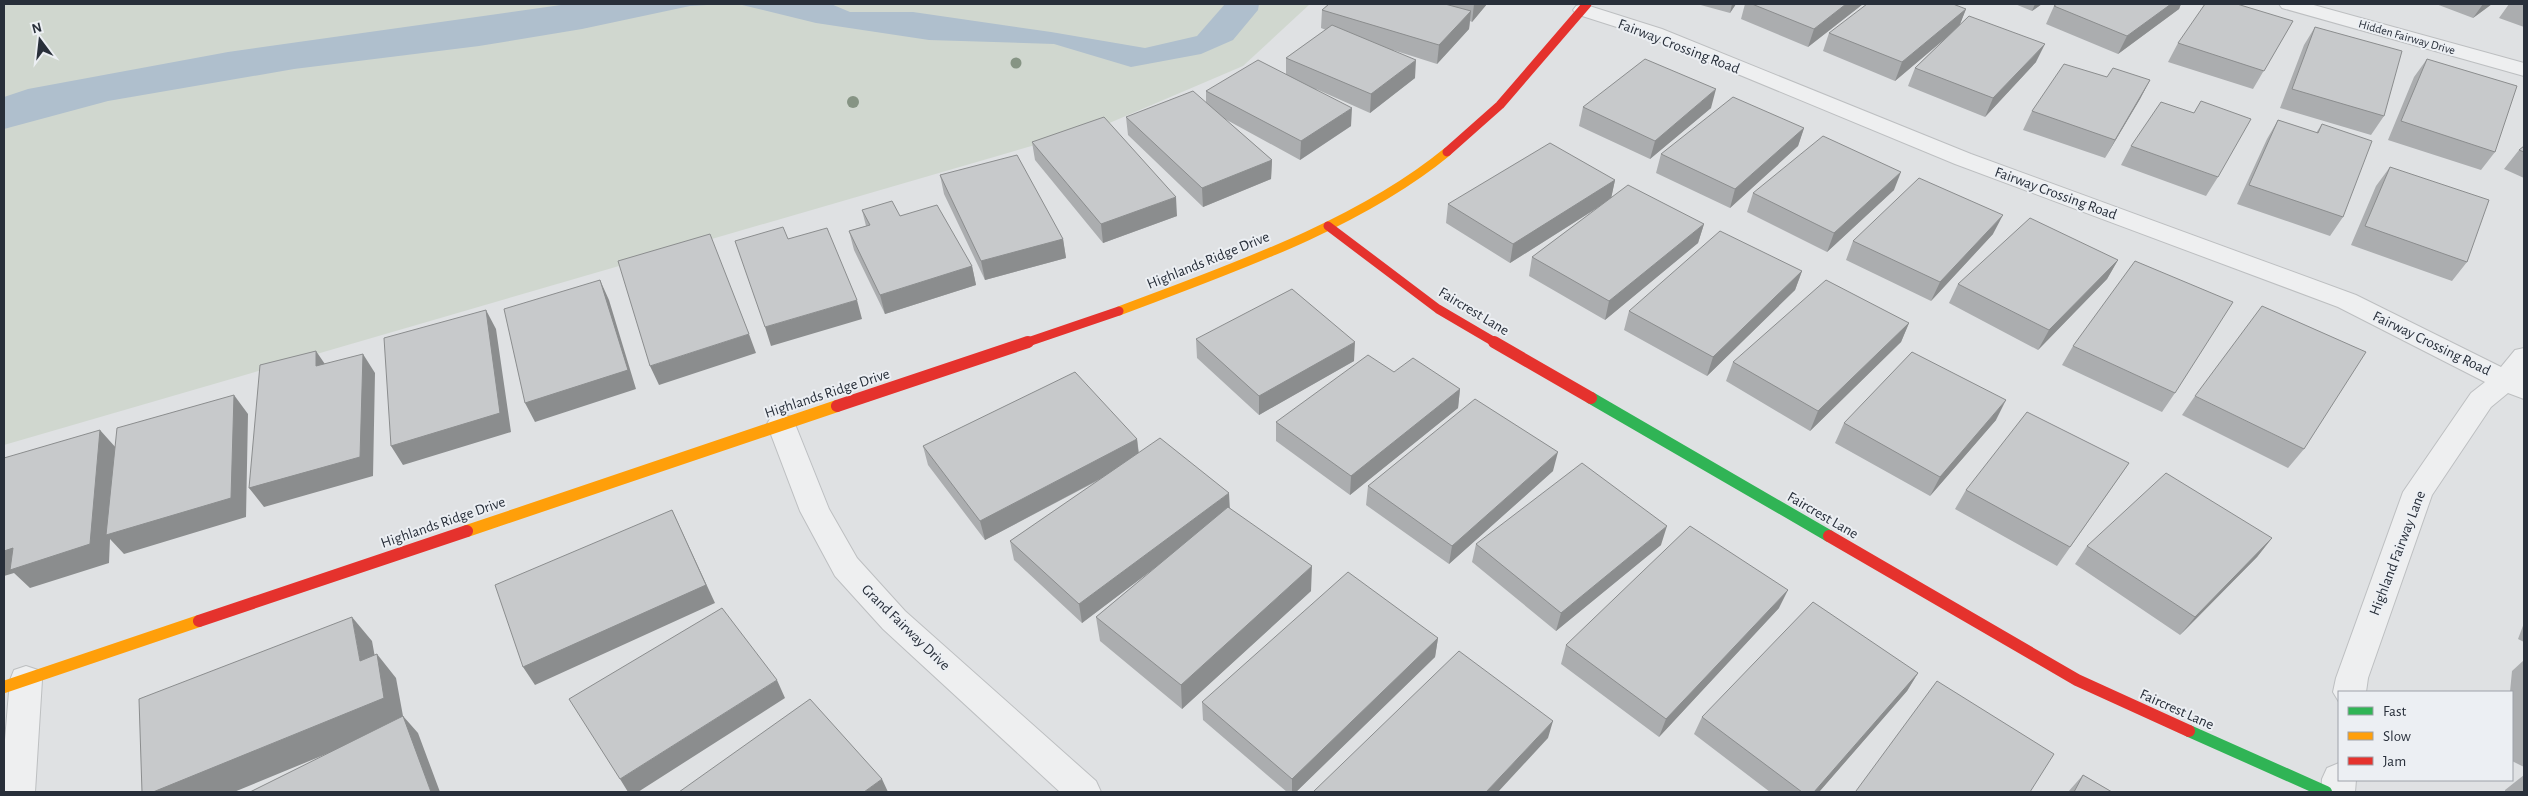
<svg xmlns="http://www.w3.org/2000/svg" width="2528" height="796" font-family="'Alegreya Sans',sans-serif">
	<rect width="100%" height="100%" fill="#dfe1e3"/>
	<path fill="#d0d7cf" d="M 4,4 L 1310,4 L 1243,66 L 1107,124 L 4,445 Z"/>
	<path fill="#afbfcd" d="M 568,4 L 724,4 L 690,6 L 582,29 L 479,46 L 294,69 L 108,101 L 4,129 L 4,97 L 28,89 L 228,52 Z
		M 738,4 L 831,4 L 850,12 L 913,12 L 1051,32 L 1145,48 L 1197,36 L 1225,4 L 1259,4 L 1258,10 L 1233,40 L 1201,54 L 1131,67 L 1054,44 L 929,40 L 816,23 Z"/>
	<g fill="none" stroke-linecap="round" stroke-linejoin="round">
		<g stroke="#bdbfc1" stroke-width="2">
			<path id="street" d="M 1583,4 L 1662,29 L 1971,154 L 2356,295 L 2501,367 L 2515,350 L 2524,348 L 2524,399 L 2508,393 L 2491,407 L 2432,495 L 2368,678 L 2366,692 L 2339,692 L 2339,702 L 2333,692 L 2336,678 L 2403,492 L 2471,393 L 2485,382 L 2338,307 L 1955,164 L 1648,37 L 1576,14 L 1573,10 L 1576,6 Z
				M 2279,4 L 2310,4 L 2524,63 L 2524,76 L 2282,8 Z
				M 781,414 L 791,417 L 795,424 L 829,509 L 857,558 L 905,611 L 1096,781 L 1101,792 L 1060,792 L 883,629 L 835,576 L 800,511 L 767,424 L 771,417 Z
				M 26,666 L 38,670 L 42,680 L 35,792 L 4,792 L 4,752 L 10,680 L 14,670 Z
				M 2339,763 L 2339,780 L 2356,780 L 2355,792 L 2321,792 L 2322,779 L 2327,768 Z"/>
		</g>
		<use href="#street" fill="#eeeff0" fill-rule="evenodd"/>
		<path stroke="#30b455" stroke-width="12" d="M 1591,398 L 1829,536
			M 2189,731 L 2326,792"/>
		<path stroke="#ff9f0a" stroke-width="9" d="M 1119,311 C 1227,270 1357,226 1447,152"/>
		<path stroke="#ff9f0a" stroke-width="12" d="M 467,531 L 837,406
			M 4,687 L 199,621"/>
		<path stroke="#e5322d" stroke-width="9" d="M 1447,152 L 1500,105 L 1587,4
			M 1328,226 L 1438,309 L 1496,343
			M 1025,343 L 1119,311"/>
		<path stroke="#e5322d" stroke-width="12" d="M 1494,342 L 1591,398
			M 837,406 L 1028,342
			M 1829,536 L 2077,680 L 2189,731
			M 199,621 L 467,531"/>
	</g>
	<g fill="#869484">
		<circle cx="1016" cy="63" r="5.5"/>
		<circle cx="853" cy="102" r="6"/>
	</g>
	<path fill="#abadaf" d="M 1329,4 L 1487,4 L 1472,22 L 1470,21 L 1469,29 L 1437,64 L 1393,50 L 1415,78 L 1370,113 L 1316,89 L 1351,126 L 1300,160 L 1225,119 L 1272,160 L 1271,179 L 1203,207 L 1128,135 L 1126,117 L 1206,103 L 1206,91 L 1286,74 L 1286,58 L 1326,30 L 1321,28 L 1322,10 Z
		M 1697,4 L 1736,4 L 1730,13 Z
		M 1745,4 L 1863,4 L 1808,47 L 1741,19 Z
		M 2015,4 L 2042,4 L 2032,11 Z
		M 2057,4 L 2181,4 L 2179,9 L 2118,54 L 2046,24 L 2054,6 Z
		M 2436,4 L 2492,4 L 2473,18 Z
		M 2509,4 L 2524,4 L 2524,27 L 2499,18 Z
		M 1966,9 L 1959,26 L 2036,62 L 1985,117 L 1908,86 L 1915,68 L 1952,32 L 1895,81 L 1823,51 L 1829,33 Z
		M 2293,21 L 2253,89 L 2168,62 L 2178,43 Z
		M 2315,27 L 2384,116 L 2371,135 L 2280,108 L 2304,45 Z
		M 2427,59 L 2495,152 L 2481,170 L 2388,140 L 2414,77 Z
		M 2107,77 L 2150,80 L 2140,99 L 2105,158 L 2023,130 L 2032,111 Z
		M 1583,107 L 1711,108 L 1650,159 L 1579,126 Z
		M 2278,120 L 2316,133 L 2322,124 L 2343,217 L 2330,236 L 2237,204 L 2267,139 Z
		M 1804,128 L 1798,146 L 1730,208 L 1656,173 L 1661,154 Z
		M 1032,142 L 1177,216 L 1103,243 L 1035,160 Z
		M 2131,146 L 2218,177 L 2206,196 L 2121,165 Z
		M 2524,146 L 2524,178 L 2504,169 L 2519,150 Z
		M 2390,167 L 2467,262 L 2452,281 L 2351,245 L 2376,186 Z
		M 940,175 L 1063,239 L 1066,258 L 985,280 L 944,194 Z
		M 1615,180 L 1611,198 L 1704,224 L 1698,243 L 1605,320 L 1529,276 L 1532,257 L 1602,205 L 1510,263 L 1446,223 L 1448,204 Z
		M 1894,190 L 1827,252 L 1747,212 L 1753,193 Z
		M 862,210 L 900,216 L 972,266 L 976,285 L 885,314 L 854,250 L 849,231 L 866,226 Z
		M 1993,234 L 1931,301 L 1846,260 L 1853,241 Z
		M 2118,260 L 2107,279 L 2038,350 L 1949,303 L 1958,284 Z
		M 1802,271 L 1795,290 L 1707,376 L 1624,330 L 1629,311 Z
		M 1909,323 L 1901,342 L 1810,431 L 1726,381 L 1733,362 Z
		M 1196,339 L 1354,361 L 1259,415 L 1197,358 Z
		M 2073,346 L 2175,393 L 2162,412 L 2062,365 Z
		M 1394,372 L 1460,389 L 1458,408 L 1350,495 L 1276,441 L 1276,422 Z
		M 2195,396 L 2304,449 L 2288,468 L 2182,415 Z
		M 1996,420 L 1930,496 L 1835,443 L 1844,423 Z
		M 1137,439 L 1139,453 L 1230,508 L 1311,591 L 1182,709 L 1100,641 L 1096,617 L 1156,567 L 1082,623 L 1014,560 L 1010,541 L 1101,479 L 985,540 L 928,465 L 923,446 Z
		M 2129,463 L 2057,566 L 1955,509 L 1966,490 Z
		M 1553,471 L 1449,564 L 1366,505 L 1368,486 Z
		M 2272,538 L 2257,557 L 2180,635 L 2075,564 L 2087,546 Z
		M 1476,544 L 1661,545 L 1556,631 L 1472,562 Z
		M 1779,608 L 1659,737 L 1561,664 L 1566,645 Z
		M 2524,623 L 2524,642 L 2518,639 Z
		M 1438,638 L 1435,657 L 1296,792 L 1287,792 L 1203,720 L 1202,702 Z
		M 2524,660 L 2524,767 L 2512,761 L 2512,692 L 2510,692 L 2512,671 Z
		M 1918,673 L 1907,691 L 1819,792 L 1770,792 L 1694,734 L 1702,717 Z
		M 2083,775 L 2112,792 L 2068,792 Z
		M 2524,775 L 2524,792 L 2505,792 L 2505,790 Z"/>
	<path fill="#8b8d8e" d="M 1474,4 L 1487,4 L 1472,22 Z
		M 1732,4 L 1736,4 L 1730,13 Z
		M 1846,4 L 1863,4 L 1808,47 L 1814,29 Z
		M 2035,4 L 2042,4 L 2032,11 Z
		M 2171,4 L 2181,4 L 2179,9 L 2118,54 L 2127,36 Z
		M 2483,4 L 2492,4 L 2473,18 Z
		M 1966,9 L 1959,27 L 1895,81 L 1902,62 Z
		M 1471,11 L 1469,29 L 1437,64 L 1439,45 Z
		M 2045,44 L 2036,62 L 1985,117 L 1993,98 Z
		M 1416,60 L 1415,78 L 1370,113 L 1371,94 Z
		M 2150,80 L 2140,99 L 2105,158 L 2115,140 Z
		M 1716,89 L 1711,108 L 1650,159 L 1655,141 Z
		M 1352,108 L 1351,126 L 1300,160 L 1301,141 Z
		M 1804,128 L 1798,146 L 1730,208 L 1735,189 Z
		M 1272,160 L 1271,179 L 1203,207 L 1202,188 Z
		M 1901,172 L 1894,190 L 1827,252 L 1834,233 Z
		M 1615,180 L 1611,199 L 1510,263 L 1513,244 Z
		M 1176,197 L 1177,216 L 1103,243 L 1101,224 Z
		M 2003,215 L 1993,234 L 1931,301 L 1940,282 Z
		M 1704,224 L 1698,243 L 1605,320 L 1609,301 Z
		M 1063,239 L 1066,258 L 985,280 L 981,261 Z
		M 2118,260 L 2107,279 L 2038,350 L 2049,330 Z
		M 972,266 L 976,285 L 885,314 L 880,295 Z
		M 1802,271 L 1795,290 L 1707,376 L 1713,357 Z
		M 600,280 L 609,300 L 636,389 L 535,422 L 525,403 Z
		M 857,300 L 862,319 L 771,346 L 765,327 Z
		M 486,310 L 496,329 L 511,432 L 403,465 L 391,446 Z
		M 1909,323 L 1901,342 L 1810,431 L 1818,411 Z
		M 749,334 L 756,353 L 659,385 L 650,366 Z
		M 1355,342 L 1354,361 L 1259,415 L 1259,396 Z
		M 316,351 L 329,370 L 316,366 Z
		M 363,354 L 375,373 L 373,476 L 264,507 L 249,488 Z
		M 1460,389 L 1458,408 L 1350,495 L 1351,476 Z
		M 234,395 L 248,414 L 246,517 L 124,554 L 110,539 L 109,563 L 30,588 L 14,573 L 4,576 L 4,551 L 100,430 L 117,449 Z
		M 2006,400 L 1996,420 L 1930,496 L 1940,477 Z
		M 1137,439 L 1139,458 L 985,540 L 980,521 Z
		M 1558,452 L 1553,471 L 1449,564 L 1452,546 Z
		M 1229,493 L 1230,511 L 1082,623 L 1079,604 Z
		M 672,510 L 715,603 L 535,685 L 523,667 Z
		M 1667,526 L 1661,545 L 1556,631 L 1561,613 Z
		M 2272,538 L 2257,557 L 2180,635 L 2195,617 Z
		M 1312,566 L 1311,591 L 1182,709 L 1181,685 Z
		M 1788,590 L 1779,608 L 1659,737 L 1666,719 Z
		M 352,617 L 372,641 L 380,685 L 360,661 Z
		M 1438,638 L 1435,657 L 1296,792 L 1292,792 L 1292,779 Z
		M 377,654 L 396,678 L 403,716 L 418,733 L 440,792 L 431,792 L 404,722 L 234,792 L 153,792 Z
		M 1918,673 L 1907,691 L 1819,792 L 1814,792 Z
		M 777,680 L 785,698 L 638,792 L 628,792 L 620,779 Z
		M 1553,721 L 1548,738 L 1498,792 L 1486,792 Z
		M 882,779 L 888,792 L 864,792 Z"/>
	<path fill="#c7c9cb" stroke="#8b8d8e" d="M 1329,4 L 1445,4 L 1471,11 L 1439,45 L 1322,10 Z
		M 1752,4 L 1846,4 L 1814,29 Z
		M 1867,4 L 1953,4 L 1966,9 L 1902,62 L 1829,33 Z
		M 2057,4 L 2171,4 L 2127,36 L 2054,6 Z
		M 2205,4 L 2237,4 L 2293,21 L 2264,71 L 2178,43 Z
		M 1969,16 L 2045,44 L 1993,98 L 1915,68 Z
		M 1332,25 L 1416,60 L 1371,94 L 1286,58 Z
		M 2315,27 L 2402,51 L 2384,116 L 2292,89 Z
		M 1645,59 L 1716,89 L 1655,141 L 1583,107 Z
		M 2427,59 L 2517,86 L 2495,152 L 2401,121 Z
		M 1258,60 L 1352,108 L 1301,141 L 1206,91 Z
		M 2064,64 L 2107,77 L 2113,68 L 2150,80 L 2115,140 L 2032,111 Z
		M 1193,91 L 1272,160 L 1202,188 L 1126,117 Z
		M 1733,97 L 1804,128 L 1735,189 L 1661,154 Z
		M 2201,101 L 2251,119 L 2218,177 L 2131,146 L 2161,102 L 2194,113 Z
		M 1104,117 L 1176,197 L 1101,224 L 1032,142 Z
		M 2278,120 L 2318,133 L 2322,124 L 2372,141 L 2343,217 L 2249,185 Z
		M 1823,136 L 1901,172 L 1834,233 L 1753,193 Z
		M 1550,143 L 1615,180 L 1513,244 L 1448,204 Z
		M 2524,146 L 2524,152 L 2519,150 Z
		M 1017,155 L 1063,239 L 981,261 L 940,175 Z
		M 2390,167 L 2489,200 L 2467,262 L 2365,226 Z
		M 1919,178 L 2003,215 L 1940,282 L 1853,241 Z
		M 1628,185 L 1704,224 L 1609,301 L 1532,257 Z
		M 892,201 L 900,216 L 937,205 L 972,266 L 880,295 L 849,231 L 870,225 L 862,210 Z
		M 2030,218 L 2118,260 L 2049,330 L 1958,284 Z
		M 783,227 L 788,239 L 827,228 L 857,300 L 765,327 L 735,241 Z
		M 1720,231 L 1802,271 L 1713,357 L 1629,311 Z
		M 710,234 L 749,334 L 650,366 L 618,261 Z
		M 2135,261 L 2233,302 L 2175,393 L 2073,346 Z
		M 600,280 L 628,370 L 525,403 L 504,309 Z
		M 1826,280 L 1909,323 L 1818,411 L 1733,362 Z
		M 1292,289 L 1355,342 L 1259,396 L 1196,339 Z
		M 2262,306 L 2366,352 L 2304,449 L 2195,396 Z
		M 486,310 L 500,413 L 391,446 L 384,338 Z
		M 316,351 L 316,366 L 363,354 L 360,457 L 249,488 L 260,365 Z
		M 1912,352 L 2006,400 L 1940,477 L 1844,423 Z
		M 1368,355 L 1394,372 L 1413,358 L 1460,389 L 1351,476 L 1276,422 Z
		M 1075,372 L 1137,439 L 980,521 L 923,446 Z
		M 234,395 L 231,498 L 106,535 L 117,428 Z
		M 1475,399 L 1558,452 L 1452,546 L 1368,486 Z
		M 2027,412 L 2129,463 L 2070,547 L 1966,490 Z
		M 100,430 L 90,544 L 10,570 L 13,548 L 4,551 L 4,458 Z
		M 1160,438 L 1229,493 L 1079,604 L 1010,541 Z
		M 1582,463 L 1667,526 L 1561,613 L 1476,544 Z
		M 2166,473 L 2272,538 L 2195,617 L 2087,546 Z
		M 1228,507 L 1312,566 L 1181,685 L 1096,617 Z
		M 672,510 L 706,585 L 523,667 L 495,585 Z
		M 1690,526 L 1788,590 L 1666,719 L 1566,645 Z
		M 1348,572 L 1438,638 L 1292,779 L 1202,702 Z
		M 1813,602 L 1918,673 L 1814,792 L 1802,792 L 1702,717 Z
		M 722,608 L 777,680 L 620,779 L 569,699 Z
		M 352,617 L 360,661 L 377,654 L 384,698 L 153,792 L 142,792 L 139,699 Z
		M 1459,651 L 1553,721 L 1486,792 L 1313,792 Z
		M 1937,681 L 2054,754 L 2030,792 L 1858,792 L 1856,791 Z
		M 810,699 L 882,779 L 864,792 L 679,792 Z
		M 403,716 L 431,792 L 250,792 Z
		M 2083,775 L 2112,792 L 2074,792 Z"/>
	<g text-anchor="middle" stroke-width="4" stroke-linejoin="round" paint-order="stroke">
		<g font-size="12" fill="#282f3a" stroke="#eceff3">
			<text transform="translate(2407 37) rotate(16)" y="4">Hidden Fairway Drive</text>
		</g>
		<g font-size="15" fill="#282f3a" stroke="#eceff3">
			<text transform="translate(1679 46) rotate(21)" y="5">Fairway Crossing Road</text>
			<text transform="translate(2056 193) rotate(20)" y="5">Fairway Crossing Road</text>
			<text transform="translate(1208 260) rotate(-22)" y="5">Highlands Ridge Drive</text>
			<text transform="translate(1474 311) rotate(31)" y="5">Faircrest Lane</text>
			<text transform="translate(2432 343) rotate(26)" y="5">Fairway Crossing Road</text>
			<text transform="translate(827 393) rotate(-18)" y="5">Highlands Ridge Drive</text>
			<text transform="translate(1823 515) rotate(30)" y="5">Faircrest Lane</text>
			<text transform="translate(443 522) rotate(-19)" y="5">Highlands Ridge Drive</text>
			<text transform="translate(2397 553) rotate(-69)" y="5">Highland Fairway Lane</text>
			<text transform="translate(906 627) rotate(44)" y="5">Grand Fairway Drive</text>
			<text transform="translate(2177 709) rotate(24)" y="5">Faircrest Lane</text>
		</g>
	</g>
	<rect width="2528" height="796" fill="none" stroke="#282f3a" stroke-width="10"/>
	<rect x="2338" y="691" width="175" height="90" fill="#eceff3" stroke="#9ea2a9"/>
	<rect x="2348" y="707" width="25" height="8" fill="#30b455" stroke="#9ea2a9"/>
	<text x="2383" y="716" font-size="15" fill="#282f3a">Fast</text>
	<rect x="2348" y="732" width="25" height="8" fill="#ff9f0a" stroke="#9ea2a9"/>
	<text x="2383" y="741" font-size="15" fill="#282f3a">Slow</text>
	<rect x="2348" y="757" width="25" height="8" fill="#e5322d" stroke="#9ea2a9"/>
	<text x="2383" y="766" font-size="15" fill="#282f3a">Jam</text>
	<g transform="translate(40 40) rotate(345)" stroke="#eceff3" stroke-width="4" paint-order="stroke">
	<path d="M0-4L9 19L0 12L-9 19Z" fill="#282f3a"/>
	<text y="-8" font-size="14" font-weight="bold" text-anchor="middle" fill="#282f3a">N</text>
	</g>
</svg>
